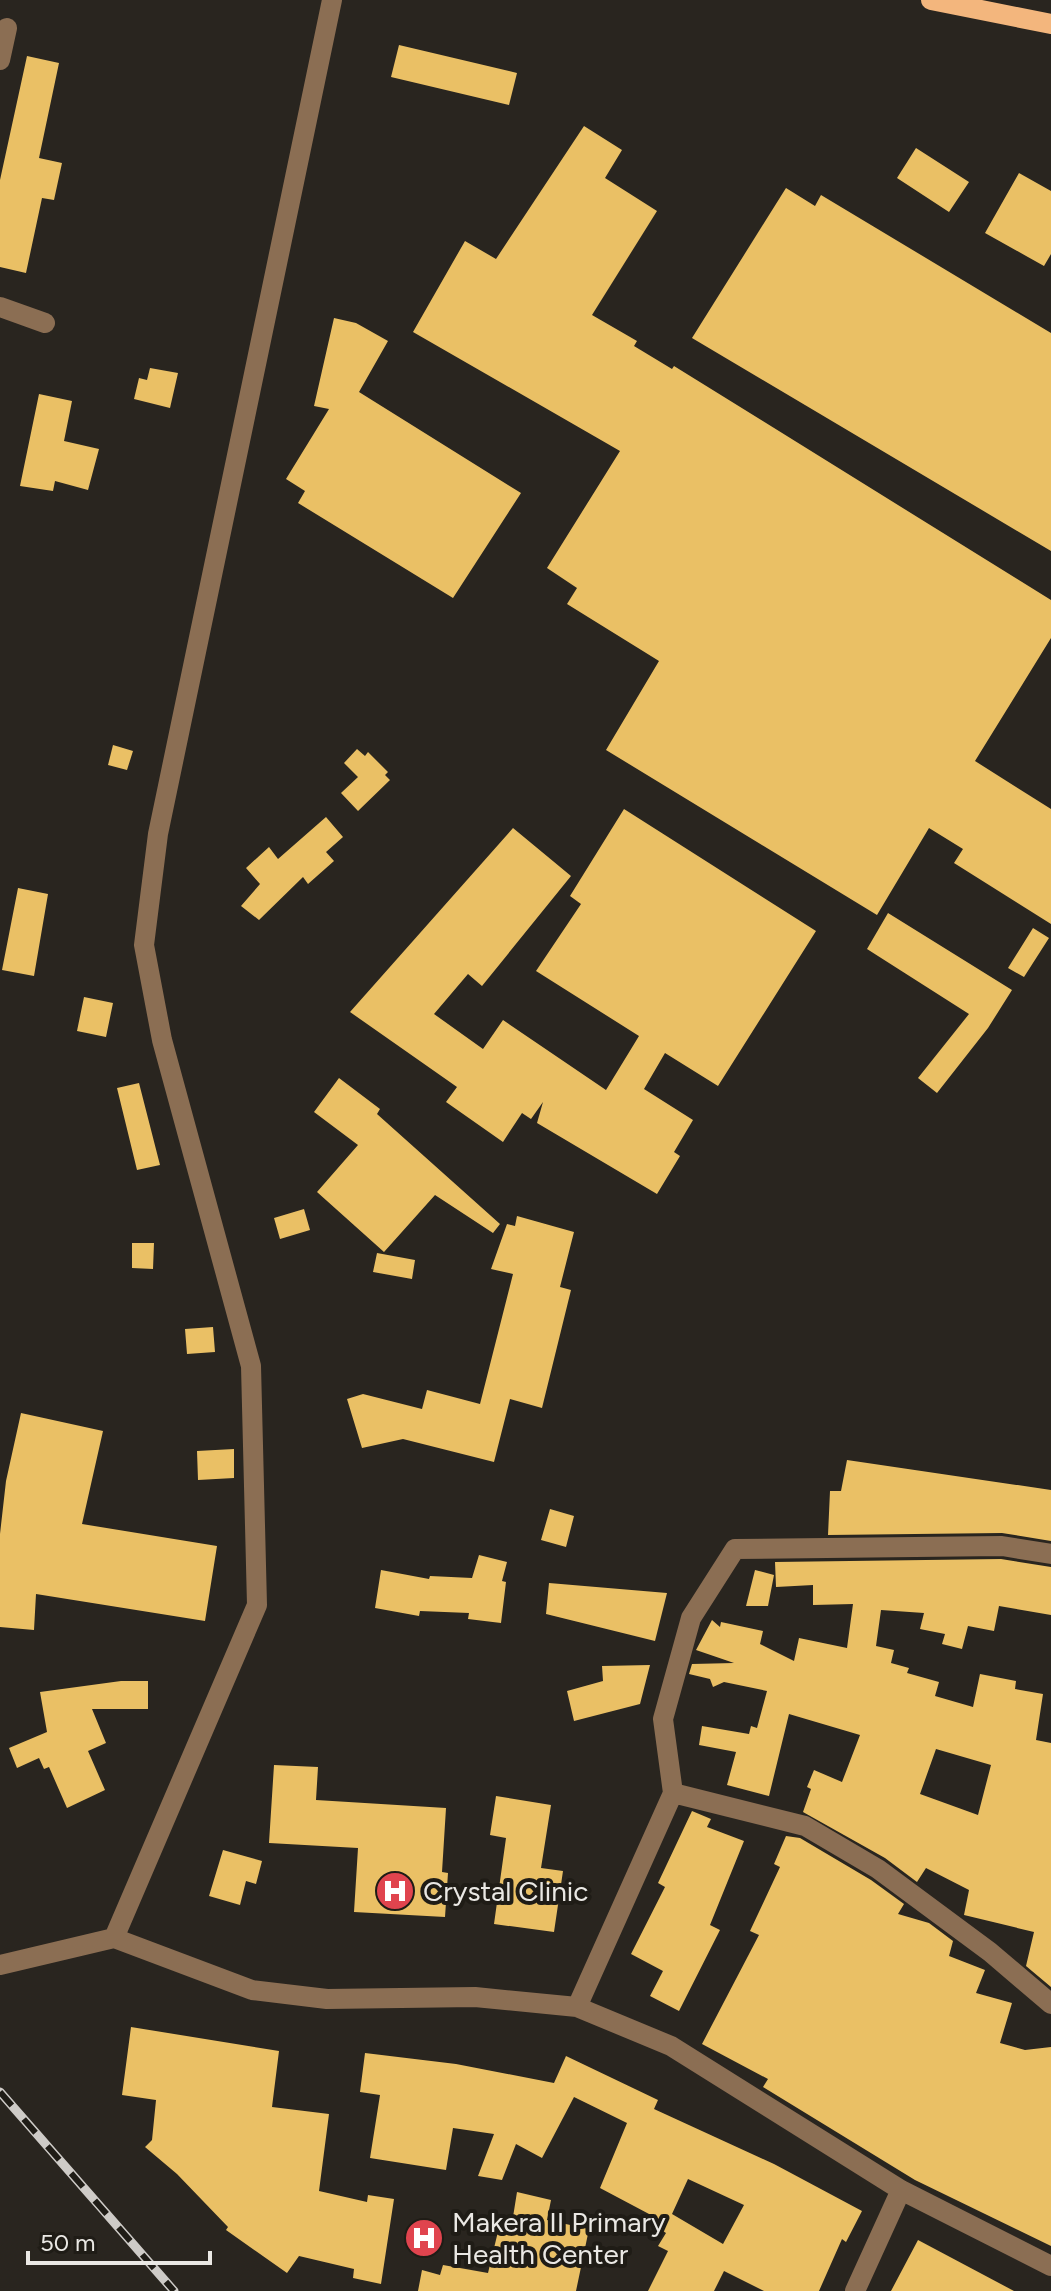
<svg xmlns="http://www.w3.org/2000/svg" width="1051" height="2291" font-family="Figtree,sans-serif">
	<rect width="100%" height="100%" fill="#29251f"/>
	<path fill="#eac065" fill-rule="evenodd" d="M 399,45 L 517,73 L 509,105 L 391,77 Z
		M 27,56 L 59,63 L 39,158 L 62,163 L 54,200 L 42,198 L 26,273 L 0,267 L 0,180 Z
		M 584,126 L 622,150 L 605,178 L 657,211 L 592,315 L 637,341 L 634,346 L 672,369 L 674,366 L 1051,600 L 1051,638 L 975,761 L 1051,809 L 1051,924 L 954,863 L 963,849 L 929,828 L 877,915 L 606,750 L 659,661 L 567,604 L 577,588 L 547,568 L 620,451 L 413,332 L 465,241 L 496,259 Z
		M 916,148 L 969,182 L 949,212 L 897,178 Z
		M 1019,173 L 1051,191 L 1051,254 L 1044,266 L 985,233 Z
		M 786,188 L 815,206 L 821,195 L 1051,333 L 1051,551 L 692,338 Z
		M 334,318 L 356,323 L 388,341 L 359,392 L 521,493 L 453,598 L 298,503 L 305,491 L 286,479 L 329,409 L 314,406 Z
		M 150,368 L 178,373 L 170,408 L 134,399 L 139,378 L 147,380 Z
		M 39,394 L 72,401 L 64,441 L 99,449 L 88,490 L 55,481 L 53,491 L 20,486 Z
		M 113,745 L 133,751 L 127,770 L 108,765 Z
		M 357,749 L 365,756 L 368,752 L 388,772 L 385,775 L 390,780 L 358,811 L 341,793 L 358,777 L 344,763 Z
		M 624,809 L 816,931 L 718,1086 L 665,1053 L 644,1089 L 693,1120 L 674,1152 L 680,1156 L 657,1194 L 537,1123 L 543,1102 L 531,1119 L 522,1113 L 503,1142 L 446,1102 L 457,1087 L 350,1012 L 513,828 L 571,876 L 482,986 L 468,974 L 434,1014 L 483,1049 L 503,1020 L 606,1090 L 639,1036 L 536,971 L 581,904 L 570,896 Z
		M 326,817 L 343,837 L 326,852 L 334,861 L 308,884 L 303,877 L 259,920 L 241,906 L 260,884 L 246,868 L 269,847 L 278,859 Z
		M 18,888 L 48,894 L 34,976 L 2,970 Z
		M 888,913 L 1012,990 L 988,1028 L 937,1093 L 918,1078 L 969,1014 L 867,949 Z
		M 1033,928 L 1049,938 L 1024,977 L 1008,968 Z
		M 84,997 L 113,1003 L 106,1037 L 77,1031 Z
		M 339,1078 L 380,1109 L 377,1114 L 500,1224 L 493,1233 L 435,1195 L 384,1252 L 317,1192 L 358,1145 L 314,1112 Z
		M 139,1083 L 160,1165 L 137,1170 L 117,1088 Z
		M 304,1209 L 310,1230 L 280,1239 L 274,1218 Z
		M 517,1216 L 574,1232 L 560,1287 L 571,1290 L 542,1408 L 510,1399 L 494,1462 L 403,1439 L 362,1448 L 347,1399 L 363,1394 L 422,1409 L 427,1390 L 480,1404 L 513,1274 L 491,1269 L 507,1224 L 515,1226 Z
		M 132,1243 L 154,1243 L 153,1269 L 132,1268 Z
		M 377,1253 L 415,1260 L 412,1279 L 373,1272 Z
		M 213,1327 L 215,1352 L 187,1354 L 185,1329 Z
		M 21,1413 L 103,1431 L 82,1524 L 217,1546 L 205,1621 L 36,1594 L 34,1630 L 0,1627 L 0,1534 L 6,1481 Z
		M 234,1449 L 234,1478 L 198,1480 L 197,1451 Z
		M 847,1460 L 1051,1490 L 1051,1541 L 1002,1533 L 828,1535 L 830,1491 L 841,1491 Z
		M 550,1509 L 574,1516 L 566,1547 L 541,1540 Z
		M 479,1555 L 507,1562 L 502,1581 L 506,1582 L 501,1623 L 468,1619 L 469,1613 L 420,1611 L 419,1616 L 375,1608 L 381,1570 L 429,1579 L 430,1576 L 472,1578 Z
		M 1001,1559 L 1051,1567 L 1051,1615 L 999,1606 L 994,1631 L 968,1626 L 962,1649 L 942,1644 L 945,1634 L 920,1629 L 924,1613 L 881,1610 L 876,1646 L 894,1650 L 891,1663 L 909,1668 L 907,1673 L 939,1682 L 935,1696 L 973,1707 L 980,1674 L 1016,1681 L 1015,1689 L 1043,1694 L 1036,1740 L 1051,1743 L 1051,1987 L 1026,1966 L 1034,1932 L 964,1915 L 969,1890 L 926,1868 L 917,1882 L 885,1858 L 803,1812 L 811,1789 L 807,1787 L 814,1770 L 842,1782 L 860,1735 L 789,1714 L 769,1796 L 727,1785 L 736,1752 L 699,1745 L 702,1726 L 749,1734 L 751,1726 L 757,1728 L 767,1691 L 724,1682 L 713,1687 L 710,1679 L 689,1674 L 692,1664 L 734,1663 L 696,1650 L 712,1620 L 720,1627 L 721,1622 L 763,1631 L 760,1644 L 794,1661 L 799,1638 L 847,1648 L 853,1604 L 813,1605 L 813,1585 L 776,1587 L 775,1562 ZM 936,1749 L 991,1765 L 978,1815 L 920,1794 Z
		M 755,1570 L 774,1575 L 768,1606 L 746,1606 Z
		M 549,1583 L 667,1593 L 655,1641 L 546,1614 Z
		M 650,1665 L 640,1704 L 574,1721 L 567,1691 L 603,1681 L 602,1666 Z
		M 121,1681 L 148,1681 L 148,1709 L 92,1709 L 106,1743 L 88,1751 L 105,1790 L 67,1808 L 49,1767 L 44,1769 L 39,1758 L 17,1768 L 9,1748 L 47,1732 L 40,1692 Z
		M 274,1765 L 318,1767 L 316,1800 L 446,1808 L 442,1872 L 448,1873 L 445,1917 L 354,1912 L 358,1848 L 269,1843 Z
		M 496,1796 L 551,1805 L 541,1868 L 563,1871 L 554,1932 L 494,1924 L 506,1838 L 490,1835 Z
		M 692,1811 L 711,1819 L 707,1827 L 744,1841 L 710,1925 L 720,1930 L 679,2011 L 650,1996 L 663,1971 L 631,1954 L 665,1887 L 658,1883 Z
		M 786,1836 L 800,1838 L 871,1880 L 904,1904 L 898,1914 L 929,1923 L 953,1941 L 949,1956 L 985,1970 L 976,1993 L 1012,2003 L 1000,2043 L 1025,2050 L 1051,2047 L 1051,2246 L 915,2180 L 763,2087 L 768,2079 L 702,2044 L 759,1935 L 750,1931 L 780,1867 L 774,1864 Z
		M 223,1850 L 262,1861 L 256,1884 L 246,1881 L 240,1905 L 209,1896 Z
		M 131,2027 L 279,2051 L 272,2107 L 329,2114 L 319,2191 L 367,2202 L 368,2195 L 394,2199 L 381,2284 L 353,2278 L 354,2269 L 299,2256 L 287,2273 L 226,2230 L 228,2227 L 177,2174 L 145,2147 L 152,2140 L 156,2100 L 122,2095 Z
		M 365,2053 L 456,2064 L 554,2083 L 566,2056 L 658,2100 L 654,2109 L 774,2164 L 862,2211 L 846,2242 L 842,2239 L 819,2291 L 764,2291 L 724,2271 L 714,2291 L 648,2291 L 668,2251 L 658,2246 L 666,2233 L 663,2231 L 666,2223 L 600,2188 L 627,2123 L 574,2097 L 542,2158 L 516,2144 L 502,2180 L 478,2176 L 494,2134 L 453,2128 L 446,2170 L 370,2158 L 380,2095 L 360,2092 ZM 688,2179 L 744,2205 L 723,2244 L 672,2214 Z
		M 517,2192 L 551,2200 L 547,2220 L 589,2229 L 576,2291 L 418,2291 L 422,2270 L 440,2275 L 443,2265 L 488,2273 L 502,2215 L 513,2217 Z
		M 918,2240 L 1014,2291 L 891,2291 Z"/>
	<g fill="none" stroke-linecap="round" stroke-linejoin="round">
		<path stroke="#8b6e53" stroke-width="20" d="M 0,60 L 7,28
			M 0,307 L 45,323
			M 673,1793 L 663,1719 L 691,1618 L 735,1549 L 1002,1546 L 1051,1554
			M 114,1938 L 257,1605 L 251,1366 L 162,1040 L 144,945 L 158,834 L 332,0
			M 0,1965 L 114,1938 L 252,1990 L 327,1999 L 475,1997 L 577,2007 L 671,2046 L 901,2190 L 1051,2266
			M 577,2007 L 673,1793 L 805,1826 L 878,1869 L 990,1952 L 1051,2004
			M 855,2291 L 901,2190"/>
		<path stroke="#f3b67d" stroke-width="20" d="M 931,0 L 1051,24"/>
		<g stroke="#cecbc7" stroke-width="9">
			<path id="rail" d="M 0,2092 L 174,2291"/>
		</g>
		<use href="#rail" stroke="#1f1c16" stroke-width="6" stroke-dasharray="18" stroke-linecap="butt"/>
	</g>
	<defs>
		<g id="hospital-disc" transform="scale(2)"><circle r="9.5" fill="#e0444e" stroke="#1f1c16"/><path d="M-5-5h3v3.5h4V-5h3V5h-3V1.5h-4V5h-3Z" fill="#fff"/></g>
	</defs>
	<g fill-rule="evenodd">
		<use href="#hospital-disc" x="395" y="1891"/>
		<use href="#hospital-disc" x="424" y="2238"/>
	</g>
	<g text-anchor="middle" stroke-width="8" stroke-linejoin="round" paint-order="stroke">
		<g font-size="28" fill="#eae8e4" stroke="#1f1c16" text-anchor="start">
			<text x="423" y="1901">Crystal Clinic</text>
			<text x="452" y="2232">Makera II Primary<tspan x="452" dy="32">Health Center</tspan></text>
		</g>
	</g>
	<path d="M28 2251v12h182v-12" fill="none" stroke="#eae8e4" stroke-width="4"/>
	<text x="40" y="2251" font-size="24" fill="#eae8e4" stroke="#1f1c16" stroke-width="6" paint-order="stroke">50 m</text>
</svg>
